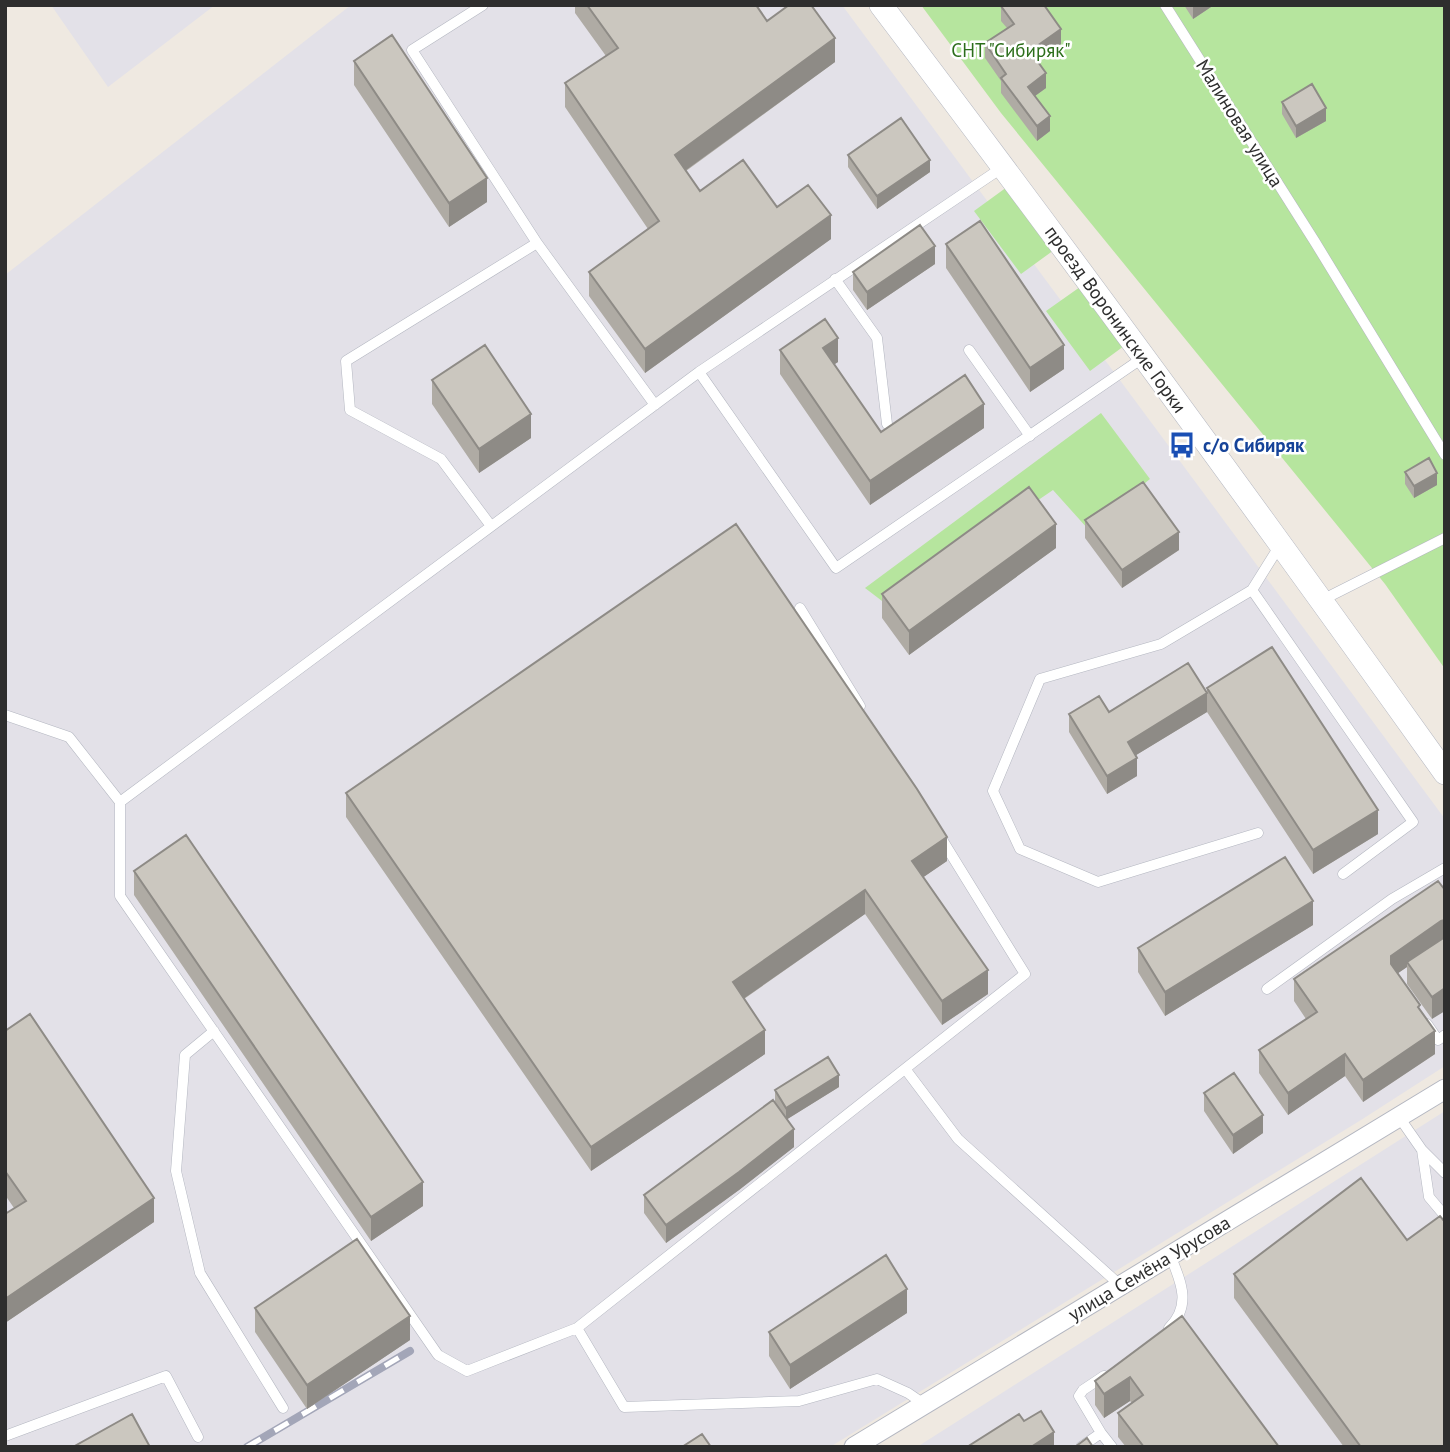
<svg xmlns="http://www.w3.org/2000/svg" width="1450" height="1452" font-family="'PT Sans',sans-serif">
	<rect width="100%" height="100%" fill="#efe9e1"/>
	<path fill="#e3e1e8" d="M 51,5 L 215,5 L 108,87 Z
		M 351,5 L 842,5 L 1445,819 L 1445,1066 L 1361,1120 L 830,1447 L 5,1447 L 5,275 Z
		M 1445,1111 L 1445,1447 L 917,1447 Z"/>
	<path fill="#b6e59e" d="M 921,5 L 1445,5 L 1445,669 L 1385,584 L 1001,113 Z
		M 1007,187 L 1054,250 L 1021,274 L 974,211 Z
		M 1080,287 L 1124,346 L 1090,371 L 1046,311 Z
		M 1101,413 L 1150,479 L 1088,529 L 1053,490 L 886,604 L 865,588 Z"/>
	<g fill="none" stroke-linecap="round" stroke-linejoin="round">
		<g stroke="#b4b7c1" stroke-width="11">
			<path id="service" d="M 483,5 L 412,50 L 537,243
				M 1165,5 L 1315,242 L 1445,455
				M 835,279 L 877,338 L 887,424
				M 969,350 L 1030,436
				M 699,372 L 836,568 L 1144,357
				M 491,526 L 441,459 L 350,410 L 346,361 L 537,243 L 655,405
				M 1252,590 L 1413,822 L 1343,874
				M 1322,600 L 1445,538
				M 800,608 L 860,706
				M 5,715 L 69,737 L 120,802 L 120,896 L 438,1355 L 467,1371 L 577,1328 L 1025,974 L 941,838
				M 120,802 L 699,372 L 1003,167
				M 1258,833 L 1098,882 L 1020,849 L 993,791 L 1040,679 L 1161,644 L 1252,590 L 1280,545
				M 1267,989 L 1392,899 L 1445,868
				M 1427,1024 L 1438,1040 L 1445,1035
				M 214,1031 L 185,1055 L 176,1171 L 200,1273 L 283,1408
				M 906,1070 L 958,1139 L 1120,1285
				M 1399,1117 L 1422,1150 L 1445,1173
				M 1422,1150 L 1429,1197 L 1445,1216
				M 577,1328 L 624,1407 L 799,1401 L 877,1379 L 908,1393 L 924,1404
				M 1169,1328 C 1192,1305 1181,1282 1170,1255
				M 1101,1433 L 1112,1447
				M 5,1436 L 166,1376 L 198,1437
				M 1081,1447 L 1101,1433 L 1079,1396 L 1083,1390 L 1104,1376"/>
		</g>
		<g stroke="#b4b7c1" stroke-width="21">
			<path id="minor" d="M 854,1447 L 1445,1089"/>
		</g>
		<g stroke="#b4b7c1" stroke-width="24">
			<path id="tertiary" d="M 881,5 C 1073,258 1260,514 1445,773"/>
		</g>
		<use href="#service" stroke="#fff" stroke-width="10"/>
		<use href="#minor" stroke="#fff" stroke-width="19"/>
		<use href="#tertiary" stroke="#fff" stroke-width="23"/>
		<g stroke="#a3a6b8" stroke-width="8">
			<path id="rail" d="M 247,1447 L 410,1351"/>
		</g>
		<use href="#rail" stroke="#fff" stroke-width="5" stroke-dasharray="16" stroke-linecap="butt"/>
	</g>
	<path fill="#afaba4" d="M 575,5 L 756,5 L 767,21 L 835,62 L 686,171 L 700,191 L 777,207 L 831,239 L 645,373 L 589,296 L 589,272 L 648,229 L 565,107 L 565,83 L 606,56 L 575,13 Z
		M 1184,5 L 1214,5 L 1193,19 Z
		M 1001,6 L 1061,44 L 1037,61 L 1046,88 L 1035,96 L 1050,131 L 1037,141 L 1001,93 L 1001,81 L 985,58 L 985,43 L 1007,28 L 1001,21 Z
		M 354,61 L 487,202 L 449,227 L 354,85 Z
		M 1282,102 L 1326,121 L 1296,138 L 1282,114 Z
		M 848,155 L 930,172 L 877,209 L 848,167 Z
		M 946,244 L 1064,369 L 1030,392 L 946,268 Z
		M 935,264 L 867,310 L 853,290 L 853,272 Z
		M 780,350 L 838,362 L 834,364 L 881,432 L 984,428 L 870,505 L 780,374 Z
		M 432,380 L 531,438 L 479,473 L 432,404 Z
		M 1405,472 L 1437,485 L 1414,498 L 1405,484 Z
		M 1085,520 L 1179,550 L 1122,588 L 1085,538 Z
		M 1056,548 L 909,655 L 882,618 L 882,594 Z
		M 1207,688 L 1378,834 L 1313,874 L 1207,712 L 1136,755 L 1137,776 L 1107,794 L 1069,732 L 1069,714 L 1109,712 L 1207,693 Z
		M 346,793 L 947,861 L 923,877 L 988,994 L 942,1025 L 865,914 L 744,999 L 765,1054 L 591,1171 L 346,817 Z
		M 134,871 L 423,1206 L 371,1241 L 134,895 Z
		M 1438,881 L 1432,1019 L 1407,984 L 1407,967 L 1398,973 L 1420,1010 L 1435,1054 L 1363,1102 L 1345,1076 L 1288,1115 L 1259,1073 L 1259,1050 L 1306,1019 L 1294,1001 L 1294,979 Z
		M 1313,925 L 1165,1016 L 1138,972 L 1138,948 Z
		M 5,1031 L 154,1222 L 5,1323 L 5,1214 L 14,1208 L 5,1195 Z
		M 839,1087 L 787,1119 L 794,1147 L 739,1190 L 666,1243 L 644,1213 L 644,1195 L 780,1110 L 775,1102 L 775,1090 Z
		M 1204,1093 L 1263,1133 L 1233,1154 L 1204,1111 Z
		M 1407,1240 L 1445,1447 L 1344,1447 L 1234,1298 L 1234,1274 Z
		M 255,1308 L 410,1340 L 307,1409 L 255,1332 Z
		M 907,1313 L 790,1389 L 769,1356 L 769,1332 Z
		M 1182,1316 L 1279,1447 L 1126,1447 L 1118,1437 L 1118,1413 L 1132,1403 L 1130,1401 L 1104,1418 L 1095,1405 L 1095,1381 Z"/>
	<path fill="#8e8b86" d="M 1195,5 L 1214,5 L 1193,19 L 1193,7 Z
		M 1061,29 L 1061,44 L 1030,66 L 1030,51 Z
		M 835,38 L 835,62 L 675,178 L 675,155 Z
		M 1046,73 L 1046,88 L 1028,101 L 1028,87 Z
		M 1326,108 L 1326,121 L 1296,138 L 1296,126 Z
		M 1050,116 L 1050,131 L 1037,141 L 1037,126 Z
		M 930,160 L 930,172 L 877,209 L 877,196 Z
		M 487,178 L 487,202 L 449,227 L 449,203 Z
		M 831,215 L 831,239 L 645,373 L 645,349 Z
		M 935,246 L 935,264 L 867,310 L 867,292 Z
		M 838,338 L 838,362 L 823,372 L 823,348 Z
		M 1064,345 L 1064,369 L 1030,392 L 1030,368 Z
		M 984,404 L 984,428 L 870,505 L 870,481 Z
		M 531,414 L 531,438 L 479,473 L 479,449 Z
		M 1437,473 L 1437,485 L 1414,498 L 1414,486 Z
		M 1056,524 L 1056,548 L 909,655 L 909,631 Z
		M 1179,532 L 1179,550 L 1122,588 L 1122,570 Z
		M 1207,693 L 1207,712 L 1128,760 L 1128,742 Z
		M 1137,758 L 1137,776 L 1107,794 L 1107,776 Z
		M 1378,810 L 1378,834 L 1313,874 L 1313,850 Z
		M 947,837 L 947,861 L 912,885 L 912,861 Z
		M 865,890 L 865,914 L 733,1006 L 733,982 Z
		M 1313,901 L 1313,925 L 1165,1016 L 1165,992 Z
		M 1445,920 L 1445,943 L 1407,962 L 1407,967 L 1391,978 L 1391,956 L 1441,921 Z
		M 988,970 L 988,994 L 942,1025 L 942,1001 Z
		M 1445,988 L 1445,1011 L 1432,1019 L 1432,997 Z
		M 765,1030 L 765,1054 L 591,1171 L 591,1147 Z
		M 1435,1031 L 1435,1054 L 1363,1102 L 1363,1080 Z
		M 1345,1054 L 1345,1076 L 1288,1115 L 1288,1093 Z
		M 839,1075 L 839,1087 L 786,1120 L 786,1108 Z
		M 1263,1115 L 1263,1133 L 1233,1154 L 1233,1135 Z
		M 794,1129 L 794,1147 L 739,1190 L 666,1243 L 666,1225 Z
		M 423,1182 L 423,1206 L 371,1241 L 371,1217 Z
		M 154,1198 L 154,1222 L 5,1323 L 5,1299 Z
		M 907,1289 L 907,1313 L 790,1389 L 790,1365 Z
		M 410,1316 L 410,1340 L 307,1409 L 307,1385 Z
		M 1130,1377 L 1130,1401 L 1104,1418 L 1104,1394 Z
		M 1054,1432 L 1054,1447 L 1031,1447 Z"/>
	<path fill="#cbc7bf" stroke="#8e8b86" stroke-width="2" d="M 587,5 L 756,5 L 767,21 L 789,5 L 811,5 L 835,38 L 675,155 L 700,191 L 743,160 L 777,207 L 808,185 L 831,215 L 645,349 L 589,272 L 659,221 L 565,83 L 618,48 Z
		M 1003,5 L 1044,5 L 1061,29 L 1030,51 L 1046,73 L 1028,87 L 1050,116 L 1037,126 L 1001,78 L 1006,74 L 985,43 L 1014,24 L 1001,6 Z
		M 392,35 L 487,178 L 449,203 L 354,61 Z
		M 1312,84 L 1326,108 L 1296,126 L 1282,102 Z
		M 901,118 L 930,160 L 877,196 L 848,155 Z
		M 980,221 L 1064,345 L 1030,368 L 946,244 Z
		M 920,225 L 935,246 L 867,292 L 853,272 Z
		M 825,319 L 838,338 L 823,348 L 881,432 L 965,375 L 984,404 L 870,481 L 780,350 Z
		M 485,345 L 531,414 L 479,449 L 432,380 Z
		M 1429,458 L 1437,473 L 1414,486 L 1405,472 Z
		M 1143,482 L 1179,532 L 1122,570 L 1085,520 Z
		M 1029,487 L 1056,524 L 909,631 L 882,594 Z
		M 736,524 L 917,789 L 947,837 L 912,861 L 988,970 L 942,1001 L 865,890 L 733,982 L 765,1030 L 591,1147 L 346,793 Z
		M 1272,647 L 1378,810 L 1313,850 L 1207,688 Z
		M 1188,663 L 1207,693 L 1128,742 L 1137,758 L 1107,776 L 1069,714 L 1099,696 L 1109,712 Z
		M 186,835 L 423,1182 L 371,1217 L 134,871 Z
		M 1285,857 L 1313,901 L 1165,992 L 1138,948 Z
		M 1438,881 L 1445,890 L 1445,920 L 1441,921 L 1391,956 L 1391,964 L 1420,1005 L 1418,1007 L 1435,1031 L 1363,1080 L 1345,1054 L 1288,1093 L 1259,1050 L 1317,1012 L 1294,979 Z
		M 1445,937 L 1445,988 L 1432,997 L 1407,962 Z
		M 30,1014 L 154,1198 L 5,1299 L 5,1214 L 26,1201 L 5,1171 L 5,1031 Z
		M 828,1057 L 839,1075 L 786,1108 L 775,1090 Z
		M 1234,1073 L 1263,1115 L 1233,1135 L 1204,1093 Z
		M 773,1100 L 794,1129 L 739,1172 L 666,1225 L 644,1195 Z
		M 1361,1178 L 1407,1240 L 1440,1216 L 1445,1222 L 1445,1447 L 1361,1447 L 1234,1274 Z
		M 357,1239 L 410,1316 L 307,1385 L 255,1308 Z
		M 886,1255 L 907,1289 L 790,1365 L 769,1332 Z
		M 1182,1316 L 1279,1447 L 1144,1447 L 1118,1413 L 1143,1395 L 1130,1377 L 1104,1394 L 1095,1381 Z
		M 1041,1411 L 1054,1432 L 1031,1447 L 967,1447 L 1019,1414 L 1024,1421 Z
		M 132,1414 L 150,1447 L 73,1447 Z
		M 702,1434 L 711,1447 L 682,1447 Z
		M 1087,1438 L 1093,1447 L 1075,1447 Z"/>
	<defs>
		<g id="bus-bare" transform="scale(2.1)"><path d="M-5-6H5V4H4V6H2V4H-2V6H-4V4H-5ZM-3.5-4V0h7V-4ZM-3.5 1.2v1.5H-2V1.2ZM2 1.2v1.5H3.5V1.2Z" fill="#1a4fb4" stroke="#fff" stroke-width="2.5" paint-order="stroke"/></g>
	</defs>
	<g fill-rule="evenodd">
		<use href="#bus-bare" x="1182" y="445"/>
	</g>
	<g text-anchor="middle" stroke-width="5" stroke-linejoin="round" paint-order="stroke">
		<g font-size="19" fill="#2c6e1b" stroke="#fff">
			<text x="1011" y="57">СНТ "Сибиряк"</text>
		</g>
		<g font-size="19" fill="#2e2e2e" stroke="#fff">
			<text transform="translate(1240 123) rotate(58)" y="7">Малиновая улица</text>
			<text transform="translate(1116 319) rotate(54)" y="7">проезд Воронинские Горки</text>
			<text transform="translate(1149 1268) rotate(-31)" y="7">улица Семёна Урусова</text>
		</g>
		<g font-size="19" font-weight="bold" fill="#164399" stroke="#fff" text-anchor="start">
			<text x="1203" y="452">с/о Сибиряк</text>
		</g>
	</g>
	<rect width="1450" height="1452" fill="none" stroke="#2e2e2e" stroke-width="14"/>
</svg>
